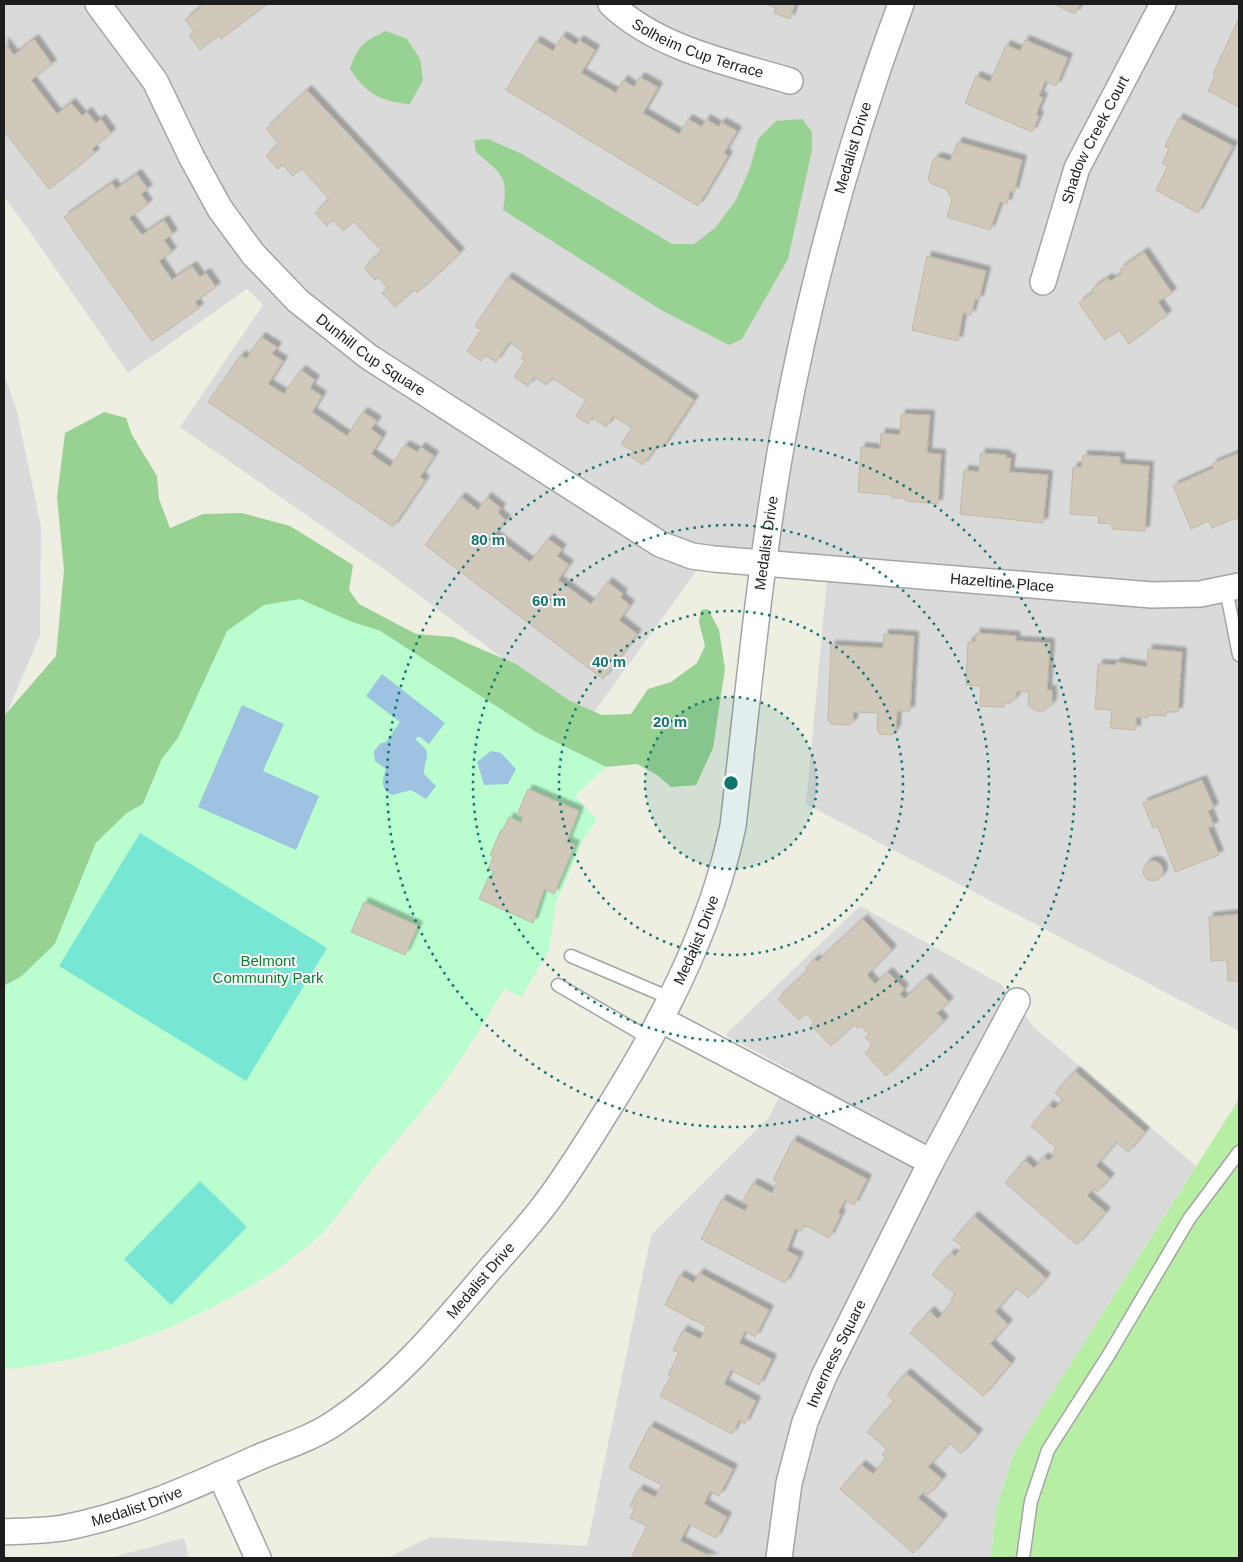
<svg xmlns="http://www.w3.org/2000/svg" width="1243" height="1562" font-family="Arial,sans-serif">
	<defs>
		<filter id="shadow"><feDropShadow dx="4.5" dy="-4.5" stdDeviation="1" flood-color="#0004"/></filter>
	</defs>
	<rect width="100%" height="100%" fill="#efeee2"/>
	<path fill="#dbdada" d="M 4,4 L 1239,4 L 1239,1031 L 806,804 L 827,580 L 697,570 L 587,722 L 388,572 L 180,427 L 263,305 L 247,289 L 128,373 L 28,229 L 4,197 Z
		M 4,374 L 17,412 L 41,526 L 40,635 L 4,720 Z
		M 860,906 L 1001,984 L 1034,1027 L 1196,1166 L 1014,1453 L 996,1509 L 991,1558 L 387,1558 L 430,1537 L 587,1546 L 651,1235 L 769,1117 L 792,1071 L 725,1035 Z
		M 184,1538 L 189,1558 L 109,1558 Z"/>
	<path fill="#b6eea3" d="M 1239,1099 L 1239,1558 L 991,1558 L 996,1509 L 1014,1453 Z"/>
	<path fill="#97d293" d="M 386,31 L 407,39 L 420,59 L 423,80 L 410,104 C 380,102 366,93 350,69 C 358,45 364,41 386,31 Z
		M 802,119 L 812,132 L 812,150 L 788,259 L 742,339 L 729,345 L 661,310 L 503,210 C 509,175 501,174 476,152 L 474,140 L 488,139 L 522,154 L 672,244 L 694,244 L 715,228 L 736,200 L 750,168 L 758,139 L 776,121 Z
		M 104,412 L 126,418 L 132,435 L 157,476 L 159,499 L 170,528 L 203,514 L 242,513 L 290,526 L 353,565 L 349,590 L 359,604 L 416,634 L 453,637 L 516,664 L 570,701 L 602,715 L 631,714 L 648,689 L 671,682 L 697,663 L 705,646 L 699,622 L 701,610 L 708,609 L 719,630 L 725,669 L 713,748 L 696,785 L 671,787 L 657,775 L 637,764 L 606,767 L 539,734 L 380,631 L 352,622 L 198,697 L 178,738 L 162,759 L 143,804 L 127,813 L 96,843 L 55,944 L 22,976 L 4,986 L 4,716 L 56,656 L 64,570 L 57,497 L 65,433 Z"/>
	<path fill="#bafecf" d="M 300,599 L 352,622 L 380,631 L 539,734 L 606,767 L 575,796 L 597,820 L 584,838 L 556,903 L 549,950 L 521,998 L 505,988 C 487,1016 471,1045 452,1072 C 426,1108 395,1142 366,1177 C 350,1197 333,1225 314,1241 C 235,1308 107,1363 4,1369 L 4,986 L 22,976 L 55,944 L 96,843 L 127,813 L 143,804 L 162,759 L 178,738 L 227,631 L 264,605 Z"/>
	<path fill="#78e6d5" d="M 140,833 L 327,948 L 246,1081 L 59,966 Z
		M 200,1181 L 247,1227 L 171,1305 L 124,1259 Z"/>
	<path fill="#9ec2e1" d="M 382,674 L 445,723 L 429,744 L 420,737 L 417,737 L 416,740 C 435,755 424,755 424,774 L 436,786 L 426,799 L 411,790 L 392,795 C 380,789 382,780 386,769 L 375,761 L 374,751 L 381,743 L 386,742 L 400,722 L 366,696 Z
		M 242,705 L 284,724 L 263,771 L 319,796 L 296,850 L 198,807 Z
		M 491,751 L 501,753 L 516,769 L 508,784 L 484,785 L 477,762 Z"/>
	<path fill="#cfc8bb" stroke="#c2b8a3" filter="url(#shadow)" d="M 199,4 L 267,4 L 221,39 L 219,35 L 200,50 L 189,35 L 194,31 L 185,20 L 201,7 Z
		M 766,4 L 795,4 L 790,19 L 774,13 L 776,8 Z
		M 1054,4 L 1080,4 L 1075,14 Z
		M 1239,18 L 1239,107 L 1208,91 L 1215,76 L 1213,74 Z
		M 562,36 L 576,45 L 579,40 L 595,50 L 581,73 L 616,93 L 623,80 L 634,87 L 640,77 L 658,87 L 643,113 L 679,134 L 688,119 L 702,127 L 706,119 L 719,127 L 721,122 L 737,131 L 724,153 L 728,156 L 698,206 L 506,90 L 536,41 L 553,51 Z
		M 34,39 L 52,64 L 31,80 L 57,114 L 71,103 L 82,116 L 87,112 L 96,123 L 101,119 L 111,133 L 92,149 L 95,153 L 49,189 L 4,131 L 4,42 L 14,55 Z
		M 1025,40 L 1068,58 L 1056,86 L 1045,81 L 1039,96 L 1043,98 L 1036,114 L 1039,116 L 1032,132 L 965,103 L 976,76 L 990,82 L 1006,45 L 1020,51 Z
		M 307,90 L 460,253 L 417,293 L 414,289 L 395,307 L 382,293 L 388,288 L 378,277 L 375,280 L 364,268 L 382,251 L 353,221 L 343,231 L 333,220 L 327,226 L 315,213 L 329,199 L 301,168 L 293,176 L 283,165 L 278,169 L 266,156 L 279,144 L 266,129 Z
		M 1179,118 L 1233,146 L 1198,213 L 1156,190 L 1168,166 L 1162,163 L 1169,149 L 1165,146 Z
		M 958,142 L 1022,160 L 1014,192 L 1010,191 L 1007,204 L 1000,202 L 990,230 L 947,217 L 952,199 L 946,189 L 932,184 L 928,179 L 933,160 L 938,157 L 950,161 Z
		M 137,174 L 148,189 L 141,194 L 148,204 L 129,218 L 142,235 L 164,220 L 173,234 L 164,240 L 172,252 L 159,261 L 172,280 L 192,266 L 200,277 L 206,273 L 216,287 L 195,302 L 199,308 L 152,341 L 64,217 L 112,183 L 116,189 Z
		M 1144,252 L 1172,293 L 1158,302 L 1167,315 L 1129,344 L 1119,330 L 1105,340 L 1079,303 L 1094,292 L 1092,289 L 1108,278 L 1111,281 L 1122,273 L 1120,269 Z
		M 927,256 L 986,271 L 979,300 L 975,299 L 971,315 L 963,313 L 958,341 L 912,330 Z
		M 508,277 L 694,400 L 662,448 L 657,445 L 643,465 L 630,456 L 633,451 L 621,444 L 632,428 L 613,416 L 606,427 L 592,417 L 588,424 L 576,416 L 586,400 L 552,378 L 547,385 L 534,377 L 528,386 L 514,377 L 525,361 L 521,358 L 524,353 L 509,342 L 496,362 L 485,355 L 481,361 L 467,351 L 481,330 L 475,326 Z
		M 261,337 L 277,347 L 272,354 L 283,361 L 268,384 L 284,394 L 301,370 L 315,380 L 310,388 L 322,396 L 312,412 L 347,436 L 363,412 L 377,421 L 371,429 L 382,437 L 371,454 L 390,467 L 405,445 L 417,452 L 421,447 L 434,456 L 420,477 L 425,480 L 393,527 L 208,402 L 241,355 L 246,359 Z
		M 901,414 L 930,415 L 927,453 L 941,454 L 938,504 L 906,501 L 905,498 L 892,498 L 892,495 L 858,492 L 861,447 L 880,449 L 881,433 L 900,435 Z
		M 981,453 L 1006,455 L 1006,458 L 1011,458 L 1009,472 L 1048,475 L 1043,523 L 960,514 L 964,470 L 979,472 Z
		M 1239,453 L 1239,521 L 1236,518 L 1212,528 L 1209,521 L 1191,529 L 1173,486 L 1214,468 L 1212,464 Z
		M 1083,455 L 1120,457 L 1120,464 L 1149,466 L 1145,531 L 1112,529 L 1112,524 L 1098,523 L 1099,516 L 1070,514 L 1073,467 L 1082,467 Z
		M 461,497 L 478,510 L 487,497 L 501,508 L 498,513 L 506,520 L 494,535 L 530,562 L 548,539 L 562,549 L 557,556 L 569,565 L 558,580 L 591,604 L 608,582 L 623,594 L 620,597 L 630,605 L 619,620 L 637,634 L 603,679 L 425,545 Z
		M 976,633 L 1016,636 L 1015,641 L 1050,643 L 1047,690 L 1052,690 L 1052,704 L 1044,711 L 1036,711 L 1028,705 L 1029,692 L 1017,691 L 1016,697 L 1011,703 L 1004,703 L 1004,707 L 980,706 L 981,686 L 966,685 L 968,642 L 975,642 Z
		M 884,634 L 914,636 L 910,711 L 897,711 L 896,729 L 892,735 L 880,734 L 877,729 L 878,713 L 853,712 L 853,722 L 849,725 L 831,724 L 828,720 L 831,645 L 883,648 Z
		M 1148,649 L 1182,652 L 1178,712 L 1166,712 L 1166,716 L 1148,715 L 1148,718 L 1136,717 L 1136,730 L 1110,728 L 1112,710 L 1095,709 L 1098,664 L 1116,665 L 1116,662 L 1147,667 Z
		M 1202,780 L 1214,808 L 1208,811 L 1214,826 L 1208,828 L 1219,855 L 1175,872 L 1158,827 L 1153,828 L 1143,803 Z
		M 528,789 L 579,811 L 567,842 L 575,845 L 554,894 L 544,889 L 533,923 L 479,899 L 489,876 L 492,878 L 495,872 L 488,869 L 493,857 L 490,855 L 501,830 L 503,831 L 509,817 L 521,823 L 523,817 L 517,815 Z
		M1143 871a10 10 0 1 1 20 0a10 10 0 1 1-20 0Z
		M 364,902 L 418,926 L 405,955 L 351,932 Z
		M 1239,914 L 1239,981 L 1228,981 L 1227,960 L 1211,961 L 1209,917 Z
		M 863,919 L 892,950 L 867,975 L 875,984 L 888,972 L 904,989 L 900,994 L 904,999 L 926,978 L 949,1002 L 937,1013 L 944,1021 L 886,1076 L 865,1053 L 873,1046 L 865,1037 L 869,1034 L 861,1026 L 858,1029 L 853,1025 L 831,1046 L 811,1025 L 814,1022 L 806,1013 L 799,1020 L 778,999 L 808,970 L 806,968 L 815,959 L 817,962 Z
		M 1075,1071 L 1145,1132 L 1128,1152 L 1116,1142 L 1096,1166 L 1110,1178 L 1097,1192 L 1094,1188 L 1087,1196 L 1106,1212 L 1077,1245 L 1005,1183 L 1025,1160 L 1034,1168 L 1044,1157 L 1049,1161 L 1055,1154 L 1053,1152 L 1056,1148 L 1031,1126 L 1049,1105 L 1054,1109 L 1063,1100 L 1055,1093 Z
		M 793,1140 L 867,1179 L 854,1205 L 845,1200 L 838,1213 L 841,1214 L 829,1238 L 804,1225 L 801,1231 L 795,1229 L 787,1251 L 799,1257 L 785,1283 L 701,1239 L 722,1199 L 745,1211 L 748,1205 L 742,1202 L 753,1183 L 772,1193 L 777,1182 L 773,1180 Z
		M 974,1216 L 1046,1278 L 1028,1298 L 1016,1288 L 995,1312 L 1008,1324 L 990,1344 L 1011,1363 L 983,1396 L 910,1333 L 930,1311 L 938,1319 L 953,1300 L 951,1299 L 955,1294 L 932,1275 L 951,1253 L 955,1256 L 963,1247 L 953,1240 Z
		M 699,1273 L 769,1310 L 755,1337 L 745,1331 L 739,1343 L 772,1359 L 759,1385 L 731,1370 L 724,1384 L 756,1401 L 745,1424 L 739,1420 L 732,1434 L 660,1396 L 671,1376 L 668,1375 L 679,1353 L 673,1350 L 683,1330 L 700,1339 L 707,1327 L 665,1305 L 680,1275 L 694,1283 Z
		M 906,1373 L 978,1434 L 961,1454 L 949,1443 L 928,1467 L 942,1479 L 928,1495 L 924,1492 L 918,1498 L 943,1519 L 913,1553 L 840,1489 L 861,1465 L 873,1474 L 886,1458 L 882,1454 L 887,1449 L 867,1432 L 894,1401 L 887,1395 Z
		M 650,1426 L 733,1469 L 719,1496 L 710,1491 L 704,1504 L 727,1517 L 716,1538 L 689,1524 L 680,1541 L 713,1558 L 631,1558 L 647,1526 L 630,1518 L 635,1508 L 630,1506 L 639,1489 L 655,1497 L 662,1485 L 629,1468 Z"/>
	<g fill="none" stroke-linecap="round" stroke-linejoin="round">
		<g stroke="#a4a4a4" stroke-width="15">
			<path id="lane" d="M 1226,589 L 1239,655
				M 571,956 L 670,998
				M 558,985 L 649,1038
				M 1023,1558 L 1031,1501 L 1048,1450 L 1108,1356 L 1189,1219 L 1239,1152"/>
		</g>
		<g stroke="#a4a4a4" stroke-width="28">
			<g id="street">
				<path id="s1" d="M 98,4 L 155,81 L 192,158 L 220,209 L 253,254 L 298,301 L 369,357 L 660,544 L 692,556 L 714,559 L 1152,595 L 1200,594 L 1239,586"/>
				<path id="s2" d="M 611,4 C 658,49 730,63 790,81"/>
				<path id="s3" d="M 1043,282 L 1077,168 L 1163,4"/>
				<path d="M 660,1019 L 931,1162"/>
				<path d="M 220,1474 L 258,1558"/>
				<path id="s4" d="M 4,1532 C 23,1531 44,1531 63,1528 C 132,1515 194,1486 257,1458 C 283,1447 313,1438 336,1422 C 393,1384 436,1333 479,1282 C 500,1257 523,1233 543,1207 C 564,1180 582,1151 600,1122 C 658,1031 711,932 733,826 C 748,696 760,564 783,436 C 810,289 849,144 901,4"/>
				<path id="s5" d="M 779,1558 L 789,1483 L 805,1422 L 824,1376 L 931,1162 L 1017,1001"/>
			</g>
		</g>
		<use href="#lane" stroke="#fff" stroke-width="12"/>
		<use href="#street" stroke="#fff" stroke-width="25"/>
	</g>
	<circle cx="731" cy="783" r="86" fill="#0f766e" fill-opacity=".12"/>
	<g fill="none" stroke="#0f766e" stroke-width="2.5" stroke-dasharray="2.5 5">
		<circle cx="731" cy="783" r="86"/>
		<circle cx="731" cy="783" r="172"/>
		<circle cx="731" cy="783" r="258"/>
		<circle cx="731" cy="783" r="344"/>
	</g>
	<g text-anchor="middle" stroke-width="4" stroke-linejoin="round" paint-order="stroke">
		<g font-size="15" fill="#1d1d1d" stroke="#fff">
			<text dy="5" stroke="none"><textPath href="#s2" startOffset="99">Solheim Cup Terrace</textPath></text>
			<text dy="5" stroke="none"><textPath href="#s3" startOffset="152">Shadow Creek Court</textPath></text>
			<text dy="5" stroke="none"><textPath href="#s4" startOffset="1771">Medalist Drive</textPath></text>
			<text dy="5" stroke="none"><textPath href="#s1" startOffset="451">Dunhill Cup Square</textPath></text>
			<text dy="5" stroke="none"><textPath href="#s4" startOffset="1366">Medalist Drive</textPath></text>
			<text dy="5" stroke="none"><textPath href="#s1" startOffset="1142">Hazeltine Place</textPath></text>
			<text dy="5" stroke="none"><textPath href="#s4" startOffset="961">Medalist Drive</textPath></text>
			<text dy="5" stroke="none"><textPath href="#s4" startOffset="556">Medalist Drive</textPath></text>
			<text dy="5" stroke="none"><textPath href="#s5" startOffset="214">Inverness Square</textPath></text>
			<text dy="5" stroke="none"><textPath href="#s4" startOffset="136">Medalist Drive</textPath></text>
		</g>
		<g font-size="15" fill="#02842b" stroke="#fff">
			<text x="268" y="966">Belmont<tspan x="268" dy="17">Community Park</tspan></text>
		</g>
	</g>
	<circle cx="731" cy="783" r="8" fill="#0f766e" stroke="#fff" stroke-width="2.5"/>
	<g font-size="15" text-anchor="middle" font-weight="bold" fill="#0f766e" stroke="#fff" stroke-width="4" stroke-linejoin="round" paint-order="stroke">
		<text x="488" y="545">80 m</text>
		<text x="549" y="606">60 m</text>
		<text x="609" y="667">40 m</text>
		<text x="670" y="727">20 m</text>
	</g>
	<rect width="1243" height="1562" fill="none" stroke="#1d1d1d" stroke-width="10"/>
</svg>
